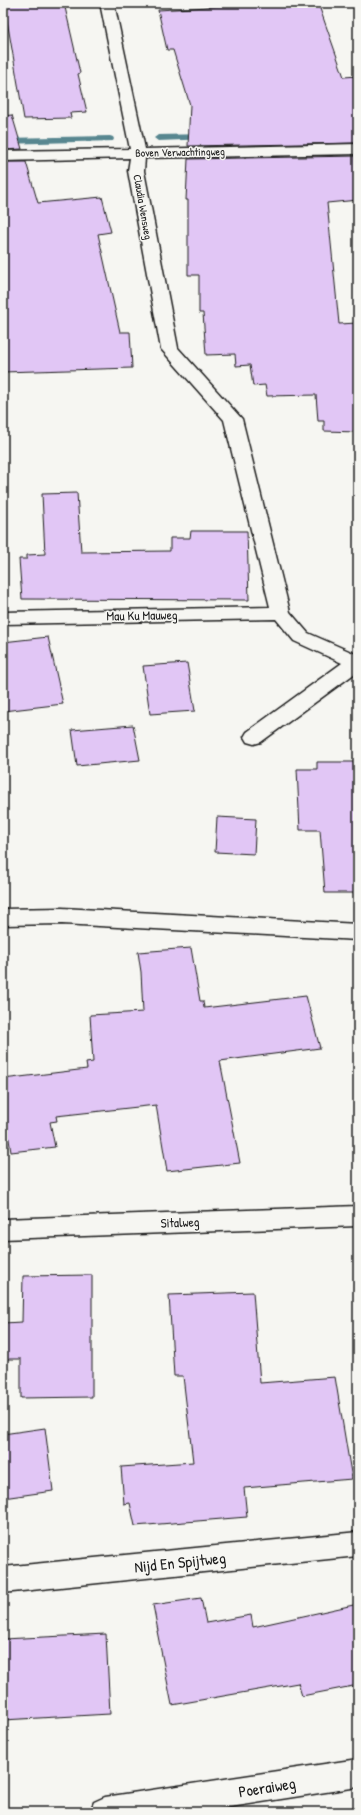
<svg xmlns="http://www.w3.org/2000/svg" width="361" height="1815" font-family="'Patrick Hand',sans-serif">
	<rect width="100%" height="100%" fill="#f6f6f2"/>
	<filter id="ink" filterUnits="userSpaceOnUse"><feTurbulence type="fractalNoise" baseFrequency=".025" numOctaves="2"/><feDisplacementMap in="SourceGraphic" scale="8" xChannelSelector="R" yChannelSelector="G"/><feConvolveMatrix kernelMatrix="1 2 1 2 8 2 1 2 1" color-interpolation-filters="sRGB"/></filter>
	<g filter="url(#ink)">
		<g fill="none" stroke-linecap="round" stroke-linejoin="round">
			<path fill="#588790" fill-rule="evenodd" d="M 206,134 L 209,135 L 210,137 L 209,139 L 158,141 L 154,138 L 158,135 Z
				M 110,136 L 113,137 L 114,139 L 113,141 L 3,144 L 3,138 Z"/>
		</g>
		<path fill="#e1c6f5" stroke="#1c1c1c" d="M 4,3 L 64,3 L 80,73 L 78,74 L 87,112 L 70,113 L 71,118 L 24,119 Z
			M 275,3 L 318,3 L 344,77 L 358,76 L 358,143 L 188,146 L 190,105 L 173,50 L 167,50 L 158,10 Z
			M 12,115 L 22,149 L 3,150 L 3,116 Z
			M 358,156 L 358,200 L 327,203 L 339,324 L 358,323 L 358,432 L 324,431 L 324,421 L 318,421 L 316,395 L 267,396 L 265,385 L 253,386 L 250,365 L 236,366 L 235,354 L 206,355 L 203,313 L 199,313 L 199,275 L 188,275 L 188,200 L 186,200 L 188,159 Z
			M 3,162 L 26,162 L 38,203 L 102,197 L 111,232 L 98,234 L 120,332 L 130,332 L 132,368 L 3,372 Z
			M 77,493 L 81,552 L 170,551 L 170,538 L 190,538 L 191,531 L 247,531 L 249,600 L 22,599 L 19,559 L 27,559 L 27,555 L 45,554 L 42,494 Z
			M 48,637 L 63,704 L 3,711 L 3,642 Z
			M 187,663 L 195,711 L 150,714 L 143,666 Z
			M 133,725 L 140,760 L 77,766 L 72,730 Z
			M 317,762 L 355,762 L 358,792 L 358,893 L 325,893 L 320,830 L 300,830 L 297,769 L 317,769 Z
			M 217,817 L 256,819 L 254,854 L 215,852 Z
			M 191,948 L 200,1001 L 203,1001 L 204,1008 L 306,996 L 320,1048 L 220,1061 L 240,1163 L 167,1171 L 156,1105 L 56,1116 L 57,1121 L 50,1122 L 55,1147 L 11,1152 L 3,1102 L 3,1079 L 87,1069 L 86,1063 L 93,1062 L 90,1015 L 143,1012 L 141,972 L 138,952 Z
			M 92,1275 L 92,1397 L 21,1398 L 21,1359 L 3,1359 L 3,1323 L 22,1322 L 23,1276 Z
			M 253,1292 L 260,1383 L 335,1377 L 352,1479 L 244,1488 L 247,1517 L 135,1526 L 130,1503 L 124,1504 L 121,1467 L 193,1462 L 183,1376 L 174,1376 L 169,1295 Z
			M 45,1428 L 53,1491 L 3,1498 L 3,1434 Z
			M 201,1598 L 206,1623 L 251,1615 L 253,1627 L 358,1604 L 358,1685 L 302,1696 L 298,1683 L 172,1705 L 157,1631 L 158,1631 L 153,1605 Z
			M 106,1634 L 110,1714 L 3,1720 L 3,1639 Z"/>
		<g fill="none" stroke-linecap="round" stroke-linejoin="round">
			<g stroke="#1c1c1c" stroke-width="3">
				<path id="street" d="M 100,3 L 114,3 L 145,149 L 358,144 L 358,154 L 145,158 L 144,171 L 178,348 L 242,419 L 290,612 L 308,633 L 358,655 L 358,671 L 261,742 L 254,744 L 247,742 L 244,737 L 247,732 L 342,663 L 294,641 L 276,619 L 3,624 L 3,612 L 270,607 L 224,420 L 161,349 L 128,171 L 130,158 L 3,161 L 3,151 L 130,149 Z
					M 62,908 L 358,924 L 358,940 L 62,924 L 3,925 L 3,909 Z
					M 358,1206 L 358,1226 L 3,1239 L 3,1219 Z
					M 358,1532 L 358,1556 L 3,1593 L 3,1567 Z
					M 358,1759 L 358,1787 L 198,1812 L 90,1812 L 94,1802 L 105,1797 Z"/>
			</g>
			<use href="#street" fill="#f6f6f2" fill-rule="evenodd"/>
		</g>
	</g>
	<g text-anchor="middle" stroke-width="3" stroke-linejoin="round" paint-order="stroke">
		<g font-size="11" fill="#1c1c1c" stroke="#f6f6f2">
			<text transform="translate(180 152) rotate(-1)" y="4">Boven Verwachtingweg</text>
			<text transform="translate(143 207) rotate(80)" y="4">Claudia Wensweg</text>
		</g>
		<g font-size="13" fill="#1c1c1c" stroke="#f6f6f2">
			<text transform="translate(142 615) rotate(-1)" y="5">Mau Ku Mauweg</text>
			<text transform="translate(180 1222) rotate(-2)" y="5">Sitalweg</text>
		</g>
		<g font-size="16" fill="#1c1c1c" stroke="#f6f6f2">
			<text transform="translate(180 1562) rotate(-6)" y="6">Nijd En Spijtweg</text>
			<text transform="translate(267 1787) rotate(-9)" y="6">Poeraiweg</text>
		</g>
	</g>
	<rect width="361" height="1815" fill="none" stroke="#f6f6f2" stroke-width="16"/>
	<rect x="8" y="8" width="345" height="1799" fill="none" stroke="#1c1c1c" stroke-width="1.5" filter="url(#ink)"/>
</svg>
